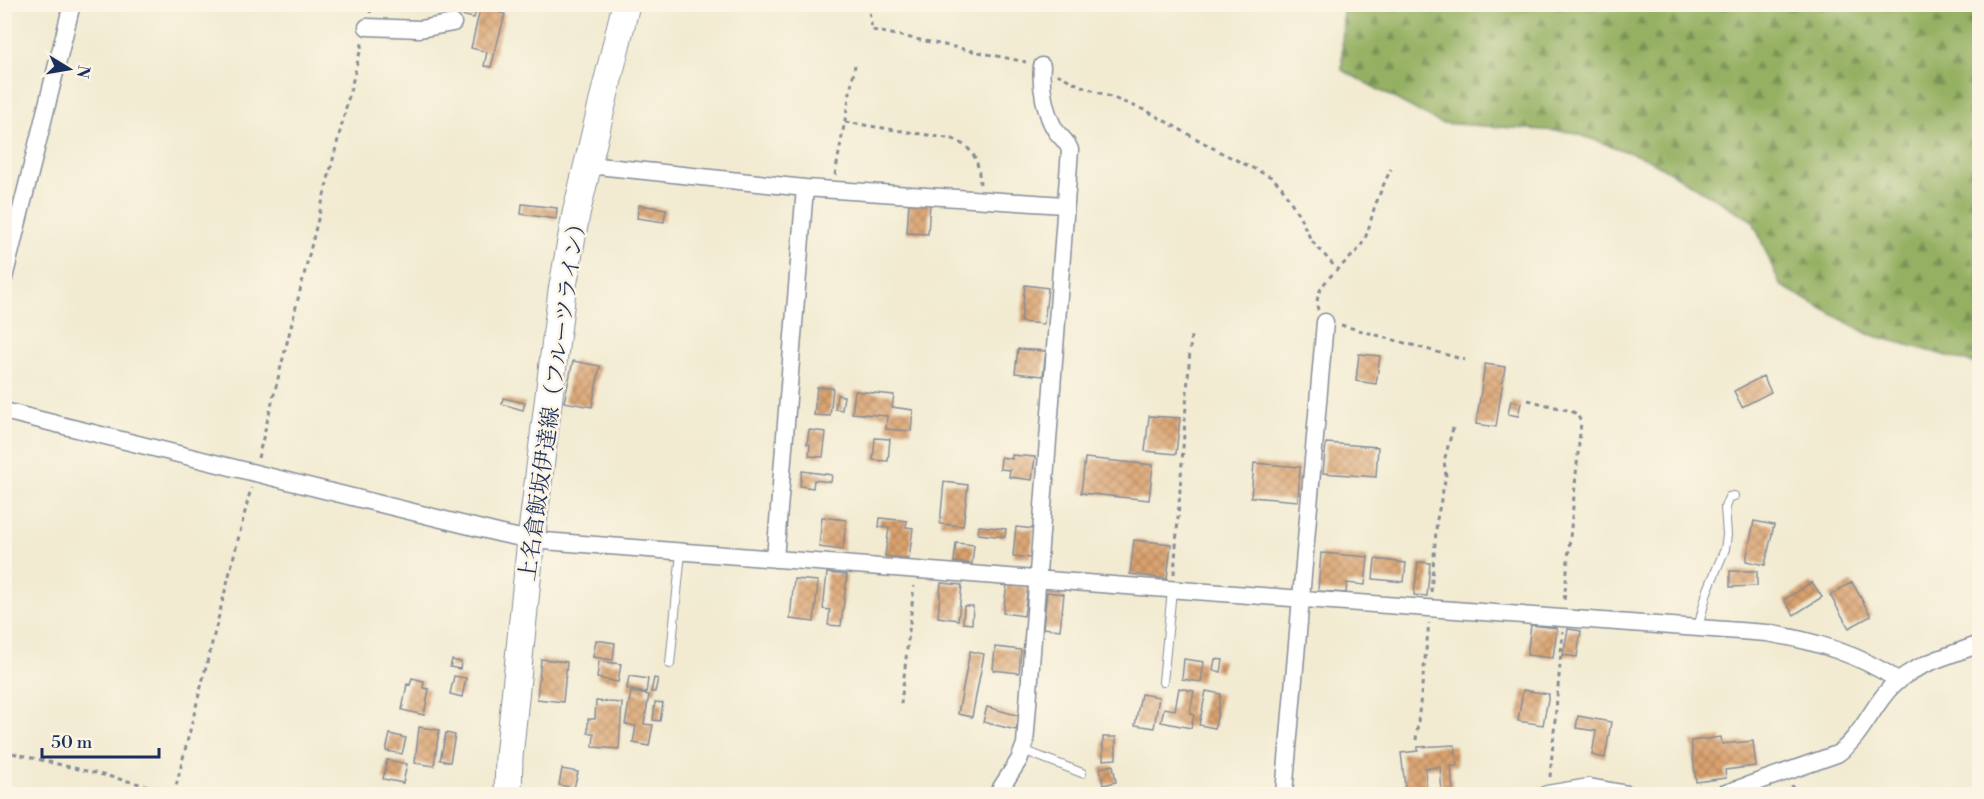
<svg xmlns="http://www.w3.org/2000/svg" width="1984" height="799" font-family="'Libre Bodoni','Noto Serif JP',serif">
	<defs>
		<pattern id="forest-firs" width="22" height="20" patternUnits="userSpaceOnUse" patternTransform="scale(1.5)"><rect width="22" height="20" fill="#94b062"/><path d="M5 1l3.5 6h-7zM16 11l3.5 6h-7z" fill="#789054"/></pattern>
		<pattern id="building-cross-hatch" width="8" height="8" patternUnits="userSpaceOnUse" patternTransform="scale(1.5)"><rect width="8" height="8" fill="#daa16d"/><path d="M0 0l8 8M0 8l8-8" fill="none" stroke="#b0845d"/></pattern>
	</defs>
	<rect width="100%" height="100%" fill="#fcf5e5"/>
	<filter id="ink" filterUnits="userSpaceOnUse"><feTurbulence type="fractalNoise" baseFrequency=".0167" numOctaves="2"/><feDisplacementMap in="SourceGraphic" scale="12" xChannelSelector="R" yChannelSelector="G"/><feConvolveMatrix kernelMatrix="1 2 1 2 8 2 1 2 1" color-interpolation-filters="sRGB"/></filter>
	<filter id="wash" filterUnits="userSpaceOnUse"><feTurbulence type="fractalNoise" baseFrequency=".008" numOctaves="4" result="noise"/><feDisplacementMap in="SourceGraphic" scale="24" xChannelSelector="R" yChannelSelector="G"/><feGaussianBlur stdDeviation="1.35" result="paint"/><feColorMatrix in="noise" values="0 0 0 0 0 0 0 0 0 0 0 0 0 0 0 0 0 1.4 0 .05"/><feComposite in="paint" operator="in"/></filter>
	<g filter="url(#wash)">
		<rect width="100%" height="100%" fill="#f2ebd2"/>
		<path fill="url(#forest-firs)" stroke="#587060" stroke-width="1.5" d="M 1343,5 L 1979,5 L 1979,362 L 1973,363 L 1868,334 L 1780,285 L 1753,221 L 1650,160 L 1572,132 L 1440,123 L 1342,70 Z"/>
		<g id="blocks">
			<path fill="url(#building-cross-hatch)" d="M 487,4 L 502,4 L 500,13 L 505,14 L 491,67 L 484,66 L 487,52 L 471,48 L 480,9 L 486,10 Z
				M 458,8 L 476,11 L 474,18 L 457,14 Z
				M 909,202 L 930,203 L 928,234 L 907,233 Z
				M 522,204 L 557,208 L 556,219 L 521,214 Z
				M 639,205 L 666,209 L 664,222 L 637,218 Z
				M 1025,285 L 1048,288 L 1044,324 L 1021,322 Z
				M 1018,349 L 1046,351 L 1043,376 L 1015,373 Z
				M 1359,354 L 1380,356 L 1376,384 L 1356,381 Z
				M 573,361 L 600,366 L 592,407 L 564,402 Z
				M 1485,364 L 1505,367 L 1496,427 L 1476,424 Z
				M 1763,376 L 1771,392 L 1742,407 L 1734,391 Z
				M 817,387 L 833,388 L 830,416 L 814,415 Z
				M 855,391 L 894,395 L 892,407 L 913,410 L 911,431 L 886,429 L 887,416 L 852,413 Z
				M 837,395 L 844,396 L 842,410 L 835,409 Z
				M 503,398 L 525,403 L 523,410 L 502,404 Z
				M 1511,400 L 1521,403 L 1518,416 L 1508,414 Z
				M 1149,416 L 1180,418 L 1176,454 L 1145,451 Z
				M 809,430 L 826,432 L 823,457 L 809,456 L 810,444 L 807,444 Z
				M 875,438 L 890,439 L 888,461 L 873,460 Z
				M 1326,443 L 1378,447 L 1376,477 L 1323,473 Z
				M 1012,455 L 1035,457 L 1032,480 L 1009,477 L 1010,470 L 1000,469 L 1001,457 L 1012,459 Z
				M 1085,458 L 1153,465 L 1149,500 L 1081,493 Z
				M 1254,463 L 1300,467 L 1298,501 L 1251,497 Z
				M 802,471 L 832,475 L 831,482 L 814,480 L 813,488 L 800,486 Z
				M 944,482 L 968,485 L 963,526 L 940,524 Z
				M 822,517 L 846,520 L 843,550 L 819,547 Z
				M 880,518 L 907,521 L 906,527 L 913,528 L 909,559 L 885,556 L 889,528 L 879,527 Z
				M 1754,521 L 1774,525 L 1765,565 L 1746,561 Z
				M 979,526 L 1006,529 L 1005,537 L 978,534 Z
				M 1016,527 L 1034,529 L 1031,558 L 1013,556 Z
				M 1134,540 L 1171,544 L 1167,579 L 1130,574 Z
				M 956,543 L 974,545 L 972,564 L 954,562 Z
				M 1321,553 L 1368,557 L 1365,585 L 1347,583 L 1346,593 L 1318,591 Z
				M 1375,559 L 1406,563 L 1404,582 L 1373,579 Z
				M 1418,562 L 1430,563 L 1427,596 L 1414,595 Z
				M 1730,571 L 1757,571 L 1757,586 L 1730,587 Z
				M 827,573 L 847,575 L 841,626 L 828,625 L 830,610 L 823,609 Z
				M 794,579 L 818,581 L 814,622 L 790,619 Z
				M 1812,582 L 1822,597 L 1794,615 L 1784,600 Z
				M 1852,582 L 1871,616 L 1849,628 L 1830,595 Z
				M 941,583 L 962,585 L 958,620 L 938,617 Z
				M 1007,584 L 1028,587 L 1024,616 L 1003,613 Z
				M 1047,592 L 1064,594 L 1060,630 L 1043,628 Z
				M 964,606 L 973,606 L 972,624 L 963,623 Z
				M 1531,625 L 1557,628 L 1553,658 L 1527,655 Z
				M 1568,629 L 1581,631 L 1577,657 L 1563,655 Z
				M 596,640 L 615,643 L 613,660 L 593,657 Z
				M 995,647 L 1021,650 L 1019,673 L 993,670 Z
				M 970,651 L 984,654 L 972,717 L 958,714 Z
				M 541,659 L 567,662 L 563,702 L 537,699 Z
				M 1184,659 L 1204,662 L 1201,682 L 1182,679 Z
				M 1215,659 L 1223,660 L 1221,672 L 1213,670 Z
				M 452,660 L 461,662 L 460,669 L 450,667 Z
				M 599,661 L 621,664 L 618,682 L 597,678 Z
				M 454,676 L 466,678 L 462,697 L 450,694 Z
				M 629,676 L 648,679 L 646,693 L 627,689 Z
				M 412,678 L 424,681 L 423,688 L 429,689 L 424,715 L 402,710 L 407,684 L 410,685 Z
				M 654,678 L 658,679 L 655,692 L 651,692 Z
				M 1179,688 L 1194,691 L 1190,713 L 1194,715 L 1191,728 L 1161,722 L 1164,708 L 1175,710 Z
				M 1523,690 L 1549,694 L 1543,725 L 1518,721 Z
				M 1206,691 L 1221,694 L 1215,728 L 1199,725 Z
				M 631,692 L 649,695 L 644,724 L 653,725 L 649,746 L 633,743 L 636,726 L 625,724 Z
				M 1141,694 L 1159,697 L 1154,728 L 1135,725 Z
				M 596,701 L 622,703 L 619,749 L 593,747 L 594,733 L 588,733 L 588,719 L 595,719 Z
				M 655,702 L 663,703 L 660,721 L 653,720 Z
				M 987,707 L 1020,716 L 1016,730 L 983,722 Z
				M 1578,716 L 1611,722 L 1605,758 L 1592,755 L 1596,731 L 1576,728 Z
				M 419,727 L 439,730 L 434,766 L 415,763 Z
				M 446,733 L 455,735 L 450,762 L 440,760 Z
				M 390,734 L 406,738 L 402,754 L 386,751 Z
				M 1103,737 L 1116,737 L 1116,759 L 1103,760 Z
				M 1721,737 L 1722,744 L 1753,741 L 1756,766 L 1725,770 L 1726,778 L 1696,782 L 1691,741 Z
				M 1455,745 L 1457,766 L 1451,766 L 1453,794 L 1442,794 L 1440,767 L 1425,768 L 1427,794 L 1406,794 L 1401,753 L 1418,751 L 1418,747 Z
				M 387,760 L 407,764 L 403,783 L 383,779 Z
				M 1113,765 L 1116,782 L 1103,785 L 1100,768 Z
				M 562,769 L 578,772 L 574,788 L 559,785 Z"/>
		</g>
	</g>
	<g filter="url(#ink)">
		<use href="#blocks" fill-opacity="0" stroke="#868d98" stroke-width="1.5"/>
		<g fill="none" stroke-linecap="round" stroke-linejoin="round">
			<g stroke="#868d98" stroke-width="10">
				<path id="service" d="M 1698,628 L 1707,592 L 1725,549 L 1727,535 L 1725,507 L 1729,497 L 1734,496
					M 670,664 L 681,552
					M 1163,682 L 1172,590
					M 1023,750 L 1082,773"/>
			</g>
			<g stroke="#868d98" stroke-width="19">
				<path id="minor" d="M 367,27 L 420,29 L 453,23
					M 588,165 L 805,188 L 1064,205
					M 4,278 L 72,4
					M 4,411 L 502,534 L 531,540 L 1113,585 L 1767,633 C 1815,641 1859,654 1899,681
					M 775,559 L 805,188
					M 997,794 L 1019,760 L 1025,744 L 1070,150 C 1067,141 1061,138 1056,131 C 1045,114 1040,86 1042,66
					M 1284,794 L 1325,322
					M 1547,794 L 1589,787 L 1628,794
					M 1723,794 L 1837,754 C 1861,738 1872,706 1892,686 C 1914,664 1951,655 1980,644"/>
			</g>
			<g stroke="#868d98" stroke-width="29">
				<path id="primary" d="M 508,794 L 509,757 L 531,540 L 562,291 L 576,214 L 626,4"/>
			</g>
			<path stroke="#868d98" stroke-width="3" stroke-dasharray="4.5 4.5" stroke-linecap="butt" d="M 868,4 L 872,30 L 1026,62
				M 370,13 L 372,4
				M 1057,74 L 1079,85 L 1147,111 L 1222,153 L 1271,177 L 1281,186 L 1299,215 L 1311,240 L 1338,270
				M 845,122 L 953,139 C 976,150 978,160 980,184
				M 835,175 L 855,65
				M 1318,310 C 1311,283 1347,265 1360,247 C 1367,237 1370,224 1373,212 C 1378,197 1384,183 1391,169
				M 1341,325 L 1465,360
				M 1528,400 L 1571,411 L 1577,414 L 1581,422 L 1564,602
				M 258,458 L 363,40
				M 1174,574 L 1191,336
				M 1431,592 L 1437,519 L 1446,476 L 1444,461 L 1453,428
				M 901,704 L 914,586
				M 1416,740 L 1429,623
				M 4,751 L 181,794
				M 1550,777 L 1563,631
				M 1792,785 L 1794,794
				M 174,794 L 251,488
				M 584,794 L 585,789"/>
			<use href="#service" stroke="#fff" stroke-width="8"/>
			<use href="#minor" stroke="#fff" stroke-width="16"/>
			<use href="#primary" stroke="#fff" stroke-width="27"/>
		</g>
	</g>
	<g text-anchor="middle" stroke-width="5" stroke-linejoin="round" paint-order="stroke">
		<g font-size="22" fill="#1b2f5e" stroke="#fcf5e5">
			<text transform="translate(552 397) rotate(-82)" y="8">上名倉飯坂伊達線（フルーツライン）</text>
		</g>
	</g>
	<rect width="1984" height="799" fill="none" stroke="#fcf5e5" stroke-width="24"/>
	<g transform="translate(69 69) rotate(101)" stroke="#fcf5e5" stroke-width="4.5" paint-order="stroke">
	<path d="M0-4.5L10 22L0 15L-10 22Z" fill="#1b2f5e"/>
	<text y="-9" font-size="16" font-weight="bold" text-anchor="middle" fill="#1b2f5e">N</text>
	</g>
	<path d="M42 748v9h117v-9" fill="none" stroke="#1b2f5e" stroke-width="3"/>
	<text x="51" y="748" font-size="18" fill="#1b2f5e" stroke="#fcf5e5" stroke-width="4.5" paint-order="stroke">50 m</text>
</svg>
